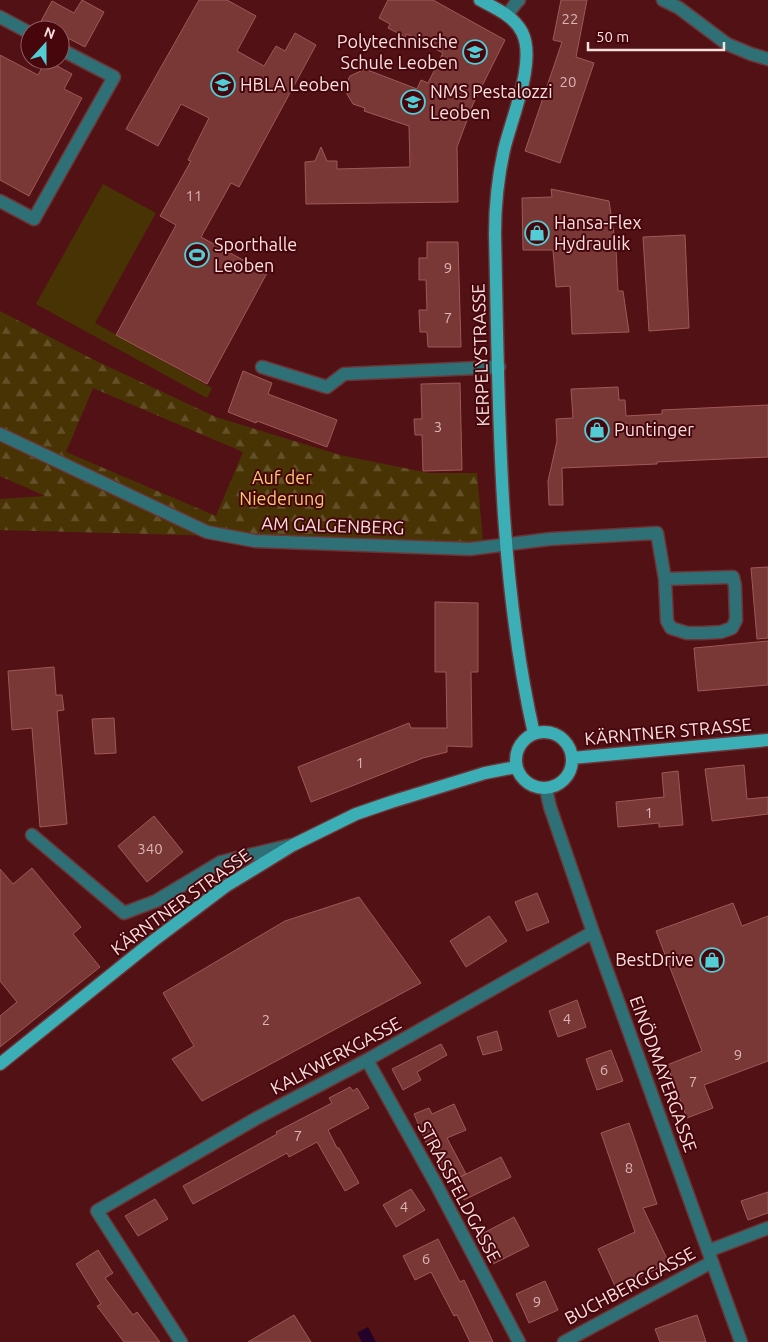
<svg xmlns="http://www.w3.org/2000/svg" width="768" height="1342" font-family="Ubuntu,sans-serif">
	<defs>
		<pattern id="forest-firs" width="22" height="20" patternUnits="userSpaceOnUse" patternTransform="scale(1.25)"><rect width="22" height="20" fill="#483304"/><path d="M5 1l3.5 6h-7zM16 11l3.5 6h-7z" fill="#635028"/></pattern>
	</defs>
	<rect width="100%" height="100%" fill="#521215"/>
	<path fill="url(#forest-firs)" fill-rule="evenodd" d="M 0,311 L 94,360 L 216,417 L 340,455 L 429,473 L 477,473 L 483,543 L 0,530 L 0,499 L 45,496 L 0,476 ZM 93,388 L 243,452 L 216,516 L 66,452 Z"/>
	<path fill="#483304" d="M 103,184 L 156,213 L 95,323 L 212,388 L 207,398 L 36,304 Z"/>
	<path fill="#240129" d="M 368,1327 L 376,1342 L 362,1342 L 357,1333 Z"/>
	<path fill="#793736" stroke="#9f5957" d="M 82,0 L 104,12 L 85,47 L 60,34 L 60,30 L 53,30 L 40,23 L 52,1 L 74,13 Z
		M 199,0 L 227,0 L 256,16 L 237,51 L 264,66 L 276,46 L 285,51 L 295,33 L 316,45 L 239,187 L 231,183 L 201,237 L 267,273 L 207,384 L 116,335 L 176,225 L 160,216 L 191,161 L 188,160 L 209,118 L 181,104 L 158,146 L 126,129 Z
		M 388,0 L 433,0 L 505,40 L 473,104 L 460,139 L 457,147 L 458,202 L 306,204 L 305,162 L 315,161 L 321,147 L 327,161 L 337,161 L 337,169 L 410,167 L 409,126 L 364,111 L 365,108 L 353,104 L 347,94 L 346,84 L 350,76 L 365,69 L 417,89 L 421,80 L 428,83 L 443,53 L 407,34 L 405,37 L 388,28 L 390,24 L 379,18 Z
		M 561,0 L 587,0 L 576,57 L 594,63 L 560,163 L 525,151 L 562,42 L 553,40 Z
		M 0,55 L 38,75 L 46,60 L 72,74 L 64,89 L 82,98 L 29,196 L 0,180 Z
		M 551,189 L 609,201 L 616,248 L 618,291 L 623,291 L 629,332 L 572,334 L 570,286 L 556,287 L 553,250 L 523,250 L 522,198 L 552,197 Z
		M 685,235 L 689,328 L 649,331 L 643,237 Z
		M 427,242 L 458,242 L 461,347 L 428,347 L 427,332 L 420,332 L 419,310 L 427,310 L 426,280 L 419,280 L 419,258 L 427,258 Z
		M 243,371 L 272,383 L 268,394 L 337,420 L 327,447 L 257,421 L 256,423 L 228,412 Z
		M 460,383 L 462,470 L 423,471 L 422,435 L 415,435 L 414,419 L 422,419 L 421,384 Z
		M 618,387 L 619,400 L 625,400 L 626,416 L 662,414 L 662,410 L 768,405 L 768,457 L 657,462 L 657,464 L 562,468 L 563,505 L 549,505 L 548,481 L 557,441 L 556,419 L 573,418 L 571,389 Z
		M 768,567 L 768,638 L 757,639 L 751,568 Z
		M 435,602 L 478,603 L 478,672 L 471,672 L 472,747 L 447,746 L 447,752 L 423,758 L 311,802 L 298,767 L 409,723 L 411,728 L 447,728 L 446,672 L 435,672 Z
		M 768,641 L 768,685 L 698,691 L 694,648 Z
		M 54,667 L 56,695 L 62,695 L 64,710 L 57,711 L 67,824 L 40,827 L 32,728 L 12,730 L 8,671 Z
		M 114,718 L 116,753 L 95,754 L 92,719 Z
		M 744,765 L 747,799 L 768,797 L 768,814 L 712,821 L 705,769 Z
		M 678,771 L 683,825 L 659,827 L 659,823 L 618,827 L 616,802 L 664,797 L 662,773 Z
		M 154,816 L 183,852 L 147,882 L 118,846 Z
		M 32,868 L 81,927 L 73,934 L 100,967 L 0,1047 L 0,1016 L 17,1002 L 0,981 L 0,869 L 13,884 Z
		M 537,893 L 549,922 L 527,931 L 515,902 Z
		M 359,897 L 421,983 L 202,1101 L 172,1059 L 194,1046 L 163,993 L 285,921 Z
		M 733,903 L 742,926 L 768,916 L 768,1061 L 704,1085 L 713,1108 L 687,1118 L 667,1065 L 702,1051 L 656,931 Z
		M 489,916 L 507,941 L 466,967 L 450,941 Z
		M 577,1000 L 586,1027 L 558,1037 L 549,1011 Z
		M 497,1031 L 502,1050 L 483,1055 L 477,1037 Z
		M 441,1044 L 447,1055 L 417,1072 L 421,1080 L 403,1090 L 392,1069 Z
		M 611,1050 L 623,1081 L 597,1090 L 586,1059 Z
		M 350,1087 L 353,1091 L 357,1088 L 369,1108 L 328,1130 L 337,1148 L 339,1148 L 359,1183 L 345,1191 L 317,1142 L 289,1157 L 287,1153 L 193,1204 L 183,1186 L 277,1134 L 276,1132 L 332,1103 L 329,1098 Z
		M 454,1104 L 466,1130 L 447,1138 L 466,1174 L 450,1182 L 430,1146 L 428,1147 L 414,1114 L 429,1108 L 432,1114 Z
		M 629,1123 L 657,1204 L 643,1208 L 669,1263 L 616,1288 L 598,1249 L 635,1232 L 601,1133 Z
		M 501,1157 L 511,1177 L 464,1200 L 454,1180 Z
		M 411,1189 L 425,1210 L 396,1227 L 383,1205 Z
		M 768,1192 L 768,1213 L 748,1220 L 741,1201 Z
		M 155,1199 L 168,1219 L 138,1236 L 125,1216 Z
		M 514,1217 L 529,1246 L 493,1264 L 478,1236 Z
		M 438,1239 L 460,1282 L 464,1280 L 493,1342 L 470,1342 L 457,1315 L 454,1316 L 431,1272 L 415,1280 L 403,1256 Z
		M 98,1250 L 113,1273 L 105,1278 L 133,1315 L 137,1312 L 160,1342 L 124,1342 L 97,1306 L 101,1304 L 76,1264 Z
		M 545,1281 L 558,1310 L 529,1323 L 516,1294 Z
		M 294,1315 L 311,1342 L 248,1342 Z
		M 697,1315 L 706,1342 L 660,1342 L 655,1329 Z"/>
	<g fill="none" stroke-linecap="round" stroke-linejoin="round">
		<g stroke="#6d3335" stroke-width="15">
			<path id="minor" d="M 663,0 L 679,8 L 727,44 L 751,54 L 768,59
				M 507,15 L 516,3 L 519,0
				M 0,17 L 30,33
				M 0,201 L 34,219 L 114,77 L 60,49
				M 262,367 L 327,387 L 344,374 L 499,367
				M 0,434 L 207,532 L 255,541 L 470,549 L 550,539 L 657,533 L 665,579 L 667,621 L 671,628 L 687,633 L 702,633 L 721,632 L 732,628 L 736,620 L 735,586 L 733,577 L 665,579
				M 546,789 L 550,807 L 593,932 L 741,1342
				M 32,835 L 124,913 L 156,901 L 221,862 L 291,845
				M 367,1060 L 436,1184 L 519,1342
				M 708,1251 L 768,1228
				M 181,1342 L 97,1211 L 257,1118 L 367,1060 L 593,932
				M 564,1342 L 712,1262"/>
		</g>
		<g stroke="#6d3335" stroke-width="15">
			<path id="major" d="M 480,0 C 495,8 514,16 522,32 C 537,61 511,119 504,150 C 498,177 495,206 495,234 C 499,399 497,571 534,734
				M516 760a28 28 0 1 1 56 0a28 28 0 1 1-56 0Z
				M 572,758 L 768,740
				M 0,1064 L 153,941 L 226,886 L 293,845 L 356,814 L 391,802 L 485,773 L 516,767"/>
		</g>
		<use href="#minor" stroke="#2e7075" stroke-width="12"/>
		<use href="#major" stroke="#3caeb6" stroke-width="12"/>
	</g>
	<defs>
		<g id="school-ring" transform="scale(1.25)"><circle r="9.5" fill="#46060c" stroke="#52ccd5" stroke-width="1.5"/><path d="M0-5L7-2L0 1L-7-2ZM-4 1L0 2.5L4 1V4Q0 6-4 4Z" fill="#52ccd5"/></g>
		<g id="shop-ring" transform="scale(1.25)"><circle r="9.5" fill="#46060c" stroke="#52ccd5" stroke-width="1.5"/><path d="M-5-2.5h2.3a2.7 3.5 0 0 1 5.4 0H5L5.5 6h-11ZM-1.5-2.5h3a1.5 2.3 0 0 0-3 0Z" fill="#52ccd5"/></g>
		<g id="stadium-ring" transform="scale(1.25)"><circle r="9.5" fill="#46060c" stroke="#52ccd5" stroke-width="1.5"/><path d="M0-5a6.5 5 0 1 0 0 10a6.5 5 0 1 0 0-10ZM-3.5-1.8h7v3.6h-7Z" fill="#52ccd5"/></g>
	</defs>
	<g fill-rule="evenodd">
		<use href="#school-ring" x="475" y="52"/>
		<use href="#school-ring" x="223" y="85"/>
		<use href="#school-ring" x="413" y="102"/>
		<use href="#shop-ring" x="537" y="233"/>
		<use href="#stadium-ring" x="197" y="255"/>
		<use href="#shop-ring" x="597" y="430"/>
		<use href="#shop-ring" x="712" y="960"/>
	</g>
	<g text-anchor="middle" stroke-width="4" stroke-linejoin="round" paint-order="stroke">
		<g font-size="15" fill="#d9b6b4">
			<text x="570" y="24">22</text>
			<text x="568" y="87">20</text>
			<text x="194" y="201">11</text>
			<text x="448" y="273">9</text>
			<text x="448" y="323">7</text>
			<text x="438" y="432">3</text>
			<text x="360" y="768">1</text>
			<text x="649" y="818">1</text>
			<text x="150" y="854">340</text>
			<text x="567" y="1024">4</text>
			<text x="266" y="1025">2</text>
			<text x="738" y="1060">9</text>
			<text x="604" y="1075">6</text>
			<text x="693" y="1087">7</text>
			<text x="298" y="1141">7</text>
			<text x="629" y="1173">8</text>
			<text x="404" y="1212">4</text>
			<text x="426" y="1264">6</text>
			<text x="537" y="1307">9</text>
		</g>
		<g font-size="18" fill="#f9e0de" stroke="#46060c" text-anchor="start">
			<text x="458" y="48" text-anchor="end">Polytechnische<tspan x="458" dy="21">Schule Leoben</tspan></text>
			<text x="240" y="91">HBLA Leoben</text>
			<text x="430" y="98">NMS Pestalozzi<tspan x="430" dy="21">Leoben</tspan></text>
			<text x="554" y="229">Hansa-Flex<tspan x="554" dy="21">Hydraulik</tspan></text>
			<text x="214" y="251">Sporthalle<tspan x="214" dy="21">Leoben</tspan></text>
			<text x="614" y="436">Puntinger</text>
			<text x="694" y="966" text-anchor="end">BestDrive</text>
		</g>
		<g font-size="18" fill="#f9e0de" stroke="#46060c">
			<text transform="translate(481 355) rotate(-92)" y="6">KERPELYSTRASSE</text>
			<text transform="translate(333 526) rotate(2)" y="6">AM GALGENBERG</text>
			<text transform="translate(668 732) rotate(-5)" y="6">KÄRNTNER STRASSE</text>
			<text transform="translate(181 902) rotate(-36)" y="6">KÄRNTNER STRASSE</text>
			<text transform="translate(336 1056) rotate(-28)" y="6">KALKWERKGASSE</text>
			<text transform="translate(663 1074) rotate(70)" y="6">EINÖDMAYERGASSE</text>
			<text transform="translate(459 1192) rotate(62)" y="6">STRASSFELDGASSE</text>
			<text transform="translate(630 1286) rotate(-28)" y="6">BUCHBERGGASSE</text>
		</g>
		<g font-size="18" fill="#f6c972" stroke="#46060c">
			<text x="282" y="484">Auf der<tspan x="282" dy="21">Niederung</tspan></text>
		</g>
	</g>
	<g transform="translate(45 45) rotate(21)"><circle r="24" fill="#46060c" stroke="#8e5d60"/>
	<path d="M0-4L9 19L0 12L-9 19Z" fill="#52ccd5"/>
	<text y="-8" font-size="14" font-weight="bold" text-anchor="middle" fill="#f9e0de">N</text>
	</g>
	<path d="M588 42v8h136v-8" fill="none" stroke="#f9e0de" stroke-width="2.5"/>
	<text x="596" y="42" font-size="15" fill="#f9e0de" stroke="#46060c" stroke-width="4" paint-order="stroke">50 m</text>
</svg>
